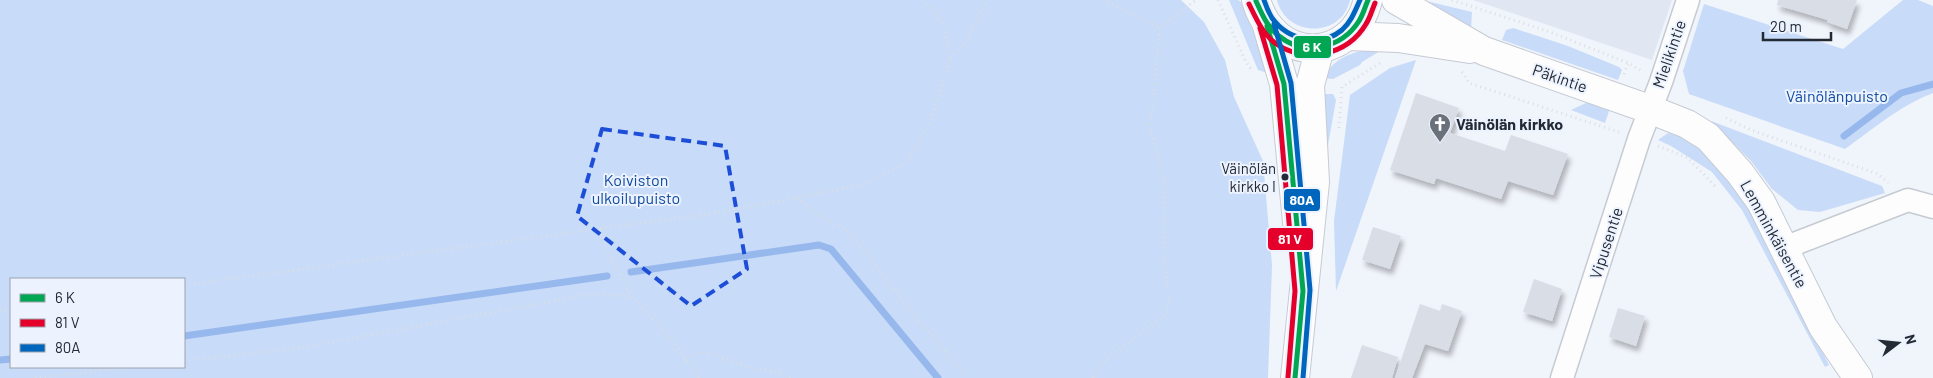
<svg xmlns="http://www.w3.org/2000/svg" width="1933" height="378" font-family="Barlow,sans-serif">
	<defs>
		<filter id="shadow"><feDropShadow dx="3" dy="5.5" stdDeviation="2.5" flood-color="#0004"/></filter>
	</defs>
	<rect width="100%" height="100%" fill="#f0f4fb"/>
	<path fill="#e0e7f2" d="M 1473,0 L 1672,0 L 1652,60 Z"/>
	<path fill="#c8dbf8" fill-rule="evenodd" d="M 0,0 L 1181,0 L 1204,22 L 1225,60 L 1234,97 L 1263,161 L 1272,265 L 1268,378 L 0,378 ZM 11,279 L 184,279 L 184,367 L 11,367 Z
		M 1229,0 L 1238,0 L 1241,2 L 1271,74 L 1258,70 Z
		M 1277,0 L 1350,0 C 1341,39 1286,37 1277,0 Z
		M 1422,0 L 1472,12 L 1471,29 Z
		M 1903,0 L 1918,0 L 1933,6 L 1933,93 C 1901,105 1873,129 1845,149 L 1689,94 L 1683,71 L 1704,4 L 1843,49 Z
		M 1513,28 L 1568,46 L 1619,67 L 1622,70 L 1618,80 L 1502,40 L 1506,30 Z
		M 1385,48 L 1362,62 L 1360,65 L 1333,79 L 1323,78 C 1336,54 1359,50 1385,48 Z
		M 1416,60 L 1336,291 L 1334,221 L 1350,95 L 1390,68 Z
		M 1322,94 L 1333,94 L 1336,100 L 1326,156 Z
		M 1588,102 L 1610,108 L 1605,123 L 1571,110 Z
		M 1711,121 L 1882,186 L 1885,193 L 1820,212 L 1798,210 L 1772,189 L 1751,161 Z
		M 1668,133 L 1686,138 L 1721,168 L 1750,208 L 1829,365 L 1825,367 L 1742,210 L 1712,172 L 1671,146 L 1658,140 Z"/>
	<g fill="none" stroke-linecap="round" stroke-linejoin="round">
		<path stroke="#96b8ed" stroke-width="7" d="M 1844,136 L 1901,93 L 1933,84
			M 631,272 L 819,245 L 831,249 L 938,378
			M 184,336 L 607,276
			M 0,360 L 11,359"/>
	</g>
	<path fill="#d8dde6" filter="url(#shadow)" d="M 1778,0 L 1857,0 L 1847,29 L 1827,22 L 1828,20 L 1777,5 Z
		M 1416,93 L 1459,108 L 1450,133 L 1505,151 L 1511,135 L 1568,154 L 1553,195 L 1508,181 L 1501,199 L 1436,178 L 1434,184 L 1390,170 Z
		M 1373,227 L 1401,236 L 1390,269 L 1362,260 Z
		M 1534,279 L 1562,289 L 1552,321 L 1523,312 Z
		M 1420,304 L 1440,311 L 1442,304 L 1462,311 L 1448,351 L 1425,344 L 1412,378 L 1395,378 Z
		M 1618,308 L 1645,316 L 1636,346 L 1609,337 Z
		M 1362,345 L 1398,357 L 1392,378 L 1351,378 Z"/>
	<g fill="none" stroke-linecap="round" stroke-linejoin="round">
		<g stroke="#c6cbd3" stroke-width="25">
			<path id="minor" d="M 1784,248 L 1908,200 L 1933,207
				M 1562,378 L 1639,139 L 1661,82 L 1688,0"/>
		</g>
		<g stroke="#c6cbd3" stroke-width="30">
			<path id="tertiary" d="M 1396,0 L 1484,51 L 1649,109 L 1687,124 L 1708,137 L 1740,173 L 1761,202 L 1823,327 L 1858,378
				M 1267,26 L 1284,84 L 1298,233
				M 1347,36 L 1398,38 L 1470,49
				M 1295,378 L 1315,182 L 1310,85 L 1320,48"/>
		</g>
		<g stroke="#c6cbd3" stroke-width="30">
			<path id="secondary" d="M 1256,0 C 1274,64 1352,65 1368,0"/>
		</g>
		<path stroke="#dcdee1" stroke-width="3" stroke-dasharray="1 4" stroke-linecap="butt" d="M 1103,0 L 1160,28
			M 1218,0 L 1246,62 L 1253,72
			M 1452,0 L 1550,32 L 1628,63 L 1642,71
			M 950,58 L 964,45 L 987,0
			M 1462,72 L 1469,83 L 1619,132
			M 1624,74 L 1628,63
			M 1726,118 L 1751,130 L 1878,174 L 1888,183
			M 1339,128 L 1342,87 L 1380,63
			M 1658,146 L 1688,158 L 1715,186
			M 797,198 L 822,217 L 846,229 L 880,270 L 916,319 L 939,342 L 965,378
			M 599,229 L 610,257 L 631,296 L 670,337 L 699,378
			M 184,285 L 722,212 L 866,184 L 906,163 L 931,120 L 950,58 L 944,25 L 924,0
			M 0,310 L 11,308
			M 685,359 L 703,351 L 751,368 L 767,370 L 792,378
			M 184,361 L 306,347 L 591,294 L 631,296
			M 35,378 L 132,367
			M 1093,378 L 1106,359 L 1166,314 L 1169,305 L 1164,248 L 1165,185 L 1150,127 L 1160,28 L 1196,0"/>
		<use href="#minor" stroke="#fdfdfe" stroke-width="22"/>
		<use href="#tertiary" stroke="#fdfdfe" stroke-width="28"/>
		<use href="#secondary" stroke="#fdfdfe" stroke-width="28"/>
		<g stroke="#ecf3ff" stroke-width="9">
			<path id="bus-1" d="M 1256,1 C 1262,14 1267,27 1279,36 C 1304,57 1342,48 1359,21 C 1363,15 1365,7 1368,0
				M 1267,26 L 1284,84 L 1303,291 L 1295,378"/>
		</g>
		<g stroke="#ecf3ff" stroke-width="9">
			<path id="bus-2" d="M 1249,4 C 1256,18 1262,33 1275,43 C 1304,64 1347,56 1366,24 C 1370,18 1372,10 1375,3
				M 1260,28 L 1277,85 L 1295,291 L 1288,377"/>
		</g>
		<g stroke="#ecf3ff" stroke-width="9">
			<path id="bus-3" d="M 1264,0 C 1266,6 1269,13 1272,18 C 1288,40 1320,48 1342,30 C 1351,22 1355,11 1360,0
				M 1274,24 L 1291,83 L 1310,290 L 1303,378"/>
		</g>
		<use href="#bus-1" stroke="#00a651" stroke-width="5"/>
		<use href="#bus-2" stroke="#e4002b" stroke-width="5"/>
		<use href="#bus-3" stroke="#0065bd" stroke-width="5"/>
	</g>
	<path fill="none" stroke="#1d4ed8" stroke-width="4" stroke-dasharray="10 6" stroke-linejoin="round" d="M 602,129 L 725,146 L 747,269 L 691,306 L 577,216 Z"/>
	<defs>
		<g id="church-pin" transform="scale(1.125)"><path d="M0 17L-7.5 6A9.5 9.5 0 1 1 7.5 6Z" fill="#6b717a" stroke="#ecf3ff"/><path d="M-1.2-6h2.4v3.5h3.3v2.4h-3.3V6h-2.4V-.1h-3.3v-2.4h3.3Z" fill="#fff"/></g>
	</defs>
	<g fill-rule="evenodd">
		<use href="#church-pin" x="1440" y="124"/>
	</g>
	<circle fill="#232a34" stroke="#ecf3ff" stroke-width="2" cx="1285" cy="177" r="4.5"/>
	<g text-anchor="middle" stroke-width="4" stroke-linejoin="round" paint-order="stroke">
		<g font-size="15" fill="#232a34" stroke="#ecf3ff" text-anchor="end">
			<text x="1276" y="174">Väinölän<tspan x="1276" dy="18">kirkko I</tspan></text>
		</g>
		<g font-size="16" fill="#232a34" stroke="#ecf3ff">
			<text transform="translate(1669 54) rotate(-71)" y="6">Mielikintie</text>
			<text transform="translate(1560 78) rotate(19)" y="6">Päkintie</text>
			<text transform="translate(1774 234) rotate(61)" y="6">Lemminkäisentie</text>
			<text transform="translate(1606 243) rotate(-72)" y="6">Vipusentie</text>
		</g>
		<g font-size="16" fill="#134da1" stroke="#ecf3ff">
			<text x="1837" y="102">Väinölänpuisto</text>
			<text x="636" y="186">Koiviston<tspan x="636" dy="18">ulkoilupuisto</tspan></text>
		</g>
		<g font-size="16" font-weight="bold" fill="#232a34" stroke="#ecf3ff" text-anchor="start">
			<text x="1456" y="130">Väinölän kirkko</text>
		</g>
	</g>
	<g stroke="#ecf3ff" stroke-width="2">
		<rect x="1293" y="35" width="39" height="24" rx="5" fill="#00a651"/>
		<rect x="1283" y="188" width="38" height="24" rx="5" fill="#0065bd"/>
		<rect x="1267" y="227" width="47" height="24" rx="5" fill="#e4002b"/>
	</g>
	<g font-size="14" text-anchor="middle" font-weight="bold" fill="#fff">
		<text x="1312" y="52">6 K</text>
		<text x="1302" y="205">80A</text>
		<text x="1290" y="244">81 V</text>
	</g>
	<rect x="10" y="278" width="175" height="90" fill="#ecf3ff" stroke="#9ca3ae"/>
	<rect x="20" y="294" width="25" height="8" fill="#00a651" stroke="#9ca3ae"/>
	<text x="55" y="303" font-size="15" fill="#232a34">6 K</text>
	<rect x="20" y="319" width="25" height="8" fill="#e4002b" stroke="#9ca3ae"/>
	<text x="55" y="328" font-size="15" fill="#232a34">81 V</text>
	<rect x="20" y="344" width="25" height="8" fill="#0065bd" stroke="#9ca3ae"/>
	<text x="55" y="353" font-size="15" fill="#232a34">80A</text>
	<g transform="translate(1898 343) rotate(74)" stroke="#ecf3ff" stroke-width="4" paint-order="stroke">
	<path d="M0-4L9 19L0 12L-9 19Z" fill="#232a34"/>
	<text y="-8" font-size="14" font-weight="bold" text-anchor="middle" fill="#232a34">N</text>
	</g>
	<path d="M1763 32v8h68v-8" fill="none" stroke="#232a34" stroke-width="2.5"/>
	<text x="1770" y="32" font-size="15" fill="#232a34" stroke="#ecf3ff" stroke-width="4" paint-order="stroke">20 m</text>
</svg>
